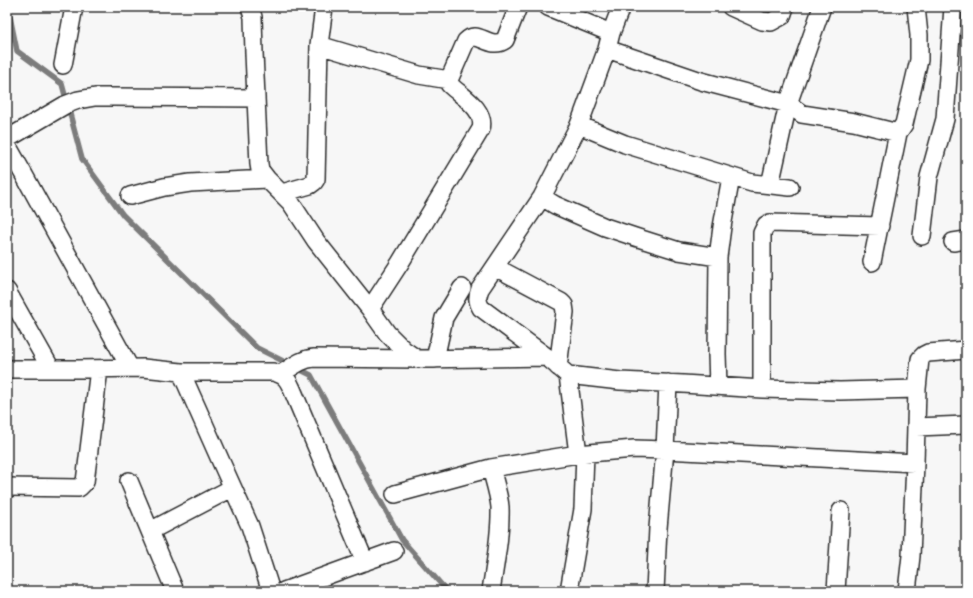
<svg xmlns="http://www.w3.org/2000/svg" width="973" height="598" font-family="'Comic Neue',sans-serif">
	<rect width="100%" height="100%" fill="#f7f7f7"/>
	<filter id="ink" filterUnits="userSpaceOnUse"><feTurbulence type="fractalNoise" baseFrequency=".025" numOctaves="2"/><feDisplacementMap in="SourceGraphic" scale="8" xChannelSelector="R" yChannelSelector="G"/><feConvolveMatrix kernelMatrix="1 2 1 2 8 2 1 2 1" color-interpolation-filters="sRGB"/></filter>
	<g filter="url(#ink)">
		<g fill="none" stroke-linecap="round" stroke-linejoin="round">
			<path stroke="#7b7b7b" stroke-width="5.5" d="M 8,7 L 17,51 L 62,84 L 82,159 L 123,215 L 257,348 L 311,375 L 402,540 L 447,591"/>
			<g stroke="#2b2b2b" stroke-width="20">
				<path id="street" d="M 250,7 L 253,17 L 254,53 L 259,164 L 260,170 L 267,179 L 291,203 L 316,241 L 370,309 L 387,333 L 404,350 L 417,359
					M 548,7 L 611,33
					M 731,7 L 762,21 L 771,22 L 782,16 L 785,7
					M 822,7 L 788,104 L 802,114 L 854,122 L 898,133
					M 319,45 L 419,75 L 449,80
					M 607,49 L 701,81 L 788,104 L 770,185
					M 63,65 L 74,7
					M 579,125 L 607,49 L 611,33 L 621,7
					M 7,139 L 65,105 L 78,100 L 95,97 L 112,97 L 256,98
					M 7,145 L 24,175 L 130,368
					M 282,193 L 310,185 L 314,182 L 316,179 L 319,45 L 324,7
					M 130,196 L 164,187 L 190,183 L 267,179
					M 542,197 L 555,205 L 605,227 L 635,237 L 679,251 L 718,257
					M 922,236 L 929,177 L 945,119 L 953,7
					M 953,242 L 966,240
					M 872,262 L 898,133 L 904,124 L 919,60 L 919,35 L 916,7
					M 495,267 L 561,302 L 564,305 L 565,312 L 558,367
					M 7,291 L 51,369
					M 370,309 L 400,263 L 481,129 C 486,110 463,97 451,86 L 449,84 L 449,80 L 466,41 C 478,28 489,51 505,40 L 518,7
					M 435,359 L 444,318 L 462,288
					M 7,369 L 78,369 L 143,368 L 181,372 L 273,372 C 285,375 287,378 292,389 L 365,562
					M 181,372 L 222,464 L 250,526 L 271,591
					M 281,374 C 292,367 301,359 314,358 L 417,359 L 547,357
					M 568,375 L 620,381 L 683,384 L 762,389 L 840,391 L 917,389
					M 718,386 L 717,354 L 718,257 L 722,227 L 731,177
					M 762,389 L 762,233 L 766,225 L 770,223 L 880,226
					M 916,427 L 966,425
					M 578,454 L 568,375 L 547,357 L 481,308 C 477,301 477,297 480,289 L 542,197 L 579,125 L 625,144 L 752,183 L 790,187
					M 491,468 C 494,480 499,495 500,507 C 501,535 495,563 491,591
					M 129,481 L 175,591
					M 7,487 L 79,488 L 85,482 L 99,369
					M 395,494 L 491,468 L 578,454 L 634,449 L 665,450 L 915,463
					M 150,531 L 232,488
					M 284,591 L 394,551
					M 569,591 L 583,509 L 585,453
					M 655,591 L 658,528 L 665,450 L 668,383
					M 836,591 L 841,511
					M 907,591 L 911,556 L 915,463 L 917,389 L 920,359 L 924,355 L 928,353 L 966,350"/>
			</g>
			<use href="#street" stroke="#fff" stroke-width="17"/>
		</g>
	</g>
	<rect width="973" height="598" fill="none" stroke="#fff" stroke-width="24"/>
	<rect x="12" y="12" width="949" height="574" fill="none" stroke="#2b2b2b" stroke-width="1.5" filter="url(#ink)"/>
</svg>
